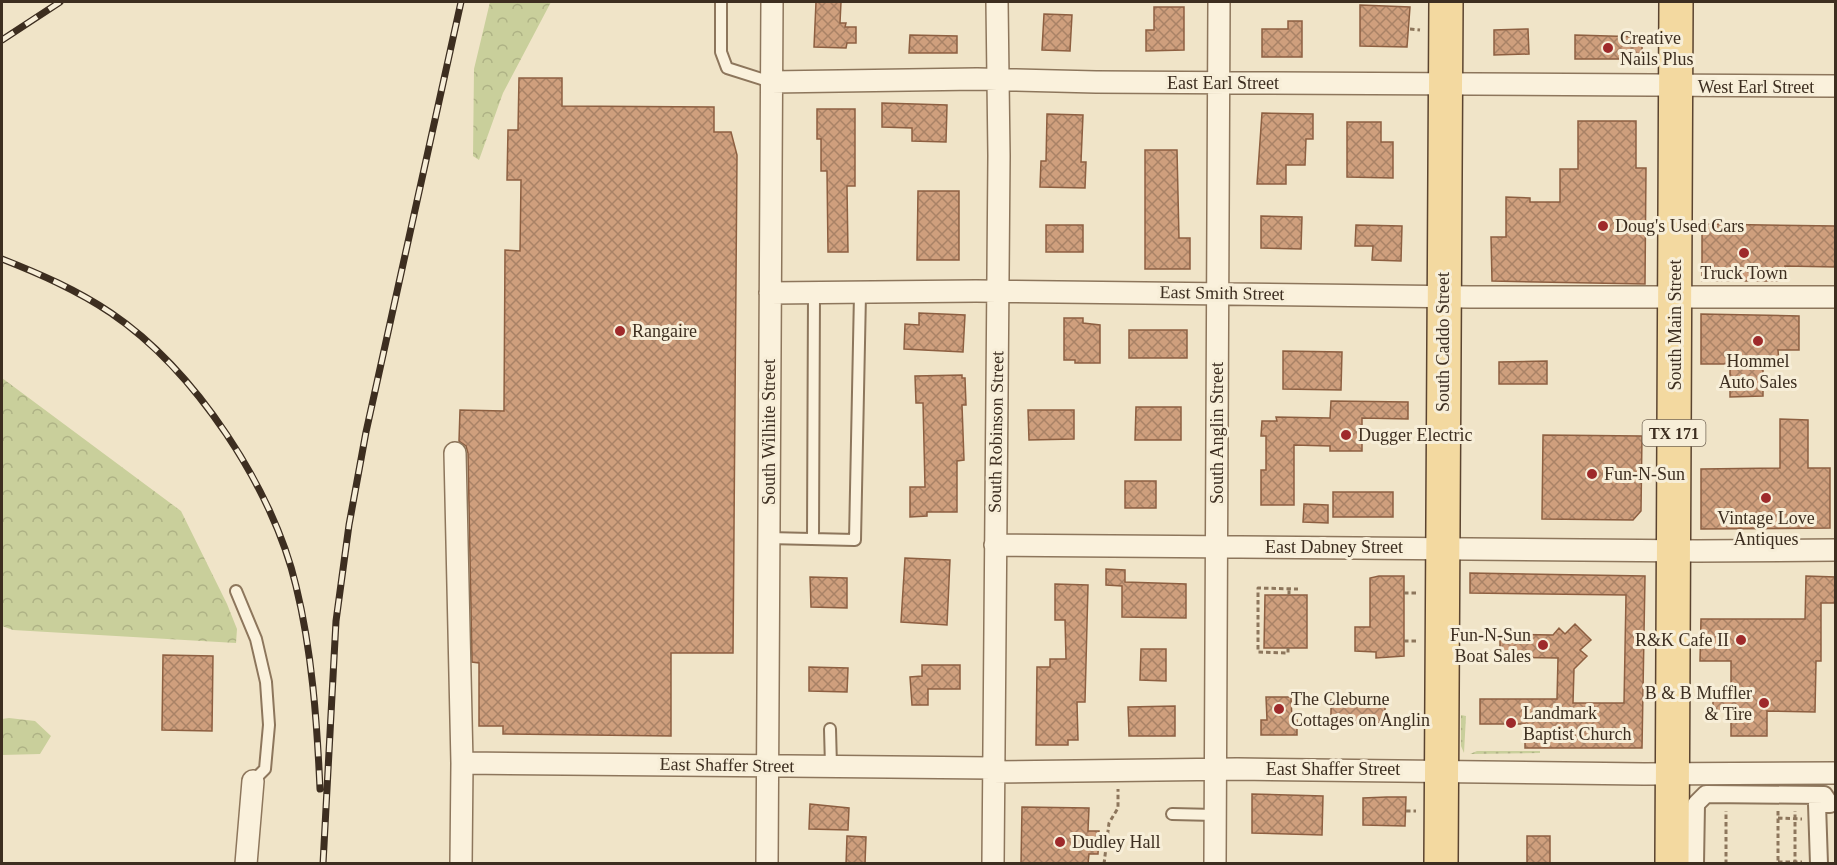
<svg xmlns="http://www.w3.org/2000/svg" width="1837" height="865" font-family="Georgia,serif">
	<defs>
		<pattern id="grass-dots" width="8" height="8" patternUnits="userSpaceOnUse" patternTransform="scale(1.5)"><rect width="8" height="8" fill="#c9cf9b"/><path d="M2 2h.1M6 6h.1" fill="none" stroke="#aeb285" stroke-width="1.8" stroke-linecap="round"/></pattern>
		<pattern id="forest-crowns" width="20" height="18" patternUnits="userSpaceOnUse" patternTransform="scale(1.5)"><rect width="20" height="18" fill="#c9cf9b"/><path d="M2 6a3 3 0 1 1 6 0M12 15a3 3 0 1 1 6 0" fill="none" stroke="#aeb285"/></pattern>
		<pattern id="building-cross-hatch" width="8" height="8" patternUnits="userSpaceOnUse" patternTransform="scale(1.5)"><rect width="8" height="8" fill="#cf9f7d"/><path d="M0 0l8 8M0 8l8-8" fill="none" stroke="#a98266"/></pattern>
	</defs>
	<rect width="100%" height="100%" fill="#f0e4c8"/>
	<path fill="url(#grass-dots)" d="M 1461,715 L 1466,716 L 1464,753 L 1461,746 Z
		M 1477,751 L 1540,751 L 1540,753 L 1470,754 Z"/>
	<path fill="url(#forest-crowns)" d="M 490,2 L 551,2 L 503,93 L 479,160 L 473,156 L 474,69 Z
		M 2,378 L 181,511 L 227,604 L 237,629 L 236,643 L 13,630 L 2,626 Z
		M 9,718 L 35,721 L 51,736 L 40,754 L 2,755 L 2,719 Z"/>
	<path fill="url(#building-cross-hatch)" stroke="#8d5f41" stroke-width="1.5" d="M 816,2 L 841,2 L 840,23 L 846,23 L 845,27 L 856,27 L 856,43 L 847,43 L 846,48 L 814,47 Z
		M 1360,5 L 1410,7 L 1407,47 L 1360,46 Z
		M 1154,7 L 1184,7 L 1184,50 L 1146,51 L 1146,30 L 1154,30 Z
		M 1044,14 L 1072,15 L 1070,51 L 1042,50 Z
		M 1288,21 L 1302,21 L 1302,57 L 1262,57 L 1262,29 L 1288,29 Z
		M 1528,29 L 1529,54 L 1494,55 L 1494,30 Z
		M 910,35 L 957,36 L 957,53 L 909,53 Z
		M 1575,35 L 1642,37 L 1642,59 L 1575,59 Z
		M 519,78 L 562,78 L 562,106 L 714,107 L 714,132 L 731,132 L 737,155 L 733,653 L 671,653 L 671,736 L 503,734 L 503,726 L 479,726 L 479,663 L 472,662 L 468,453 L 466,446 L 459,441 L 460,410 L 504,411 L 505,250 L 520,251 L 521,180 L 507,180 L 508,130 L 518,130 Z
		M 882,103 L 947,105 L 946,142 L 912,141 L 912,128 L 882,127 Z
		M 817,109 L 855,109 L 855,186 L 847,186 L 848,252 L 828,252 L 827,171 L 821,171 L 821,139 L 817,139 Z
		M 1262,113 L 1313,114 L 1313,139 L 1306,139 L 1305,165 L 1286,165 L 1286,184 L 1257,184 Z
		M 1047,114 L 1083,115 L 1081,162 L 1086,162 L 1085,188 L 1040,187 L 1041,161 L 1046,161 Z
		M 1578,121 L 1636,121 L 1636,168 L 1646,168 L 1645,284 L 1492,281 L 1491,237 L 1506,237 L 1506,197 L 1530,198 L 1530,202 L 1560,202 L 1560,169 L 1578,169 Z
		M 1347,122 L 1381,122 L 1381,142 L 1393,142 L 1393,178 L 1347,177 Z
		M 1145,150 L 1177,150 L 1179,238 L 1190,238 L 1190,269 L 1145,269 Z
		M 918,191 L 959,191 L 959,260 L 917,260 Z
		M 1261,216 L 1302,217 L 1301,249 L 1261,248 Z
		M 1702,224 L 1836,226 L 1836,267 L 1785,266 L 1785,281 L 1702,281 Z
		M 1046,225 L 1083,225 L 1083,252 L 1046,252 Z
		M 1356,225 L 1402,226 L 1401,261 L 1372,260 L 1373,246 L 1355,246 Z
		M 919,313 L 965,315 L 963,352 L 904,349 L 905,324 L 919,325 Z
		M 1701,314 L 1799,316 L 1799,350 L 1778,350 L 1779,363 L 1763,364 L 1763,396 L 1730,397 L 1730,364 L 1701,364 Z
		M 1064,318 L 1083,318 L 1083,323 L 1100,325 L 1100,363 L 1075,363 L 1075,360 L 1064,360 Z
		M 1129,330 L 1187,330 L 1187,358 L 1129,358 Z
		M 1283,351 L 1342,352 L 1341,390 L 1283,389 Z
		M 1547,361 L 1547,384 L 1499,384 L 1499,362 Z
		M 962,375 L 962,378 L 965,378 L 966,405 L 962,405 L 964,460 L 957,461 L 957,512 L 927,512 L 927,516 L 910,517 L 910,487 L 925,487 L 923,403 L 916,403 L 915,376 Z
		M 1331,401 L 1408,402 L 1408,419 L 1362,418 L 1362,451 L 1330,451 L 1330,446 L 1294,445 L 1294,505 L 1261,505 L 1261,470 L 1266,470 L 1266,436 L 1261,436 L 1262,421 L 1277,421 L 1276,417 L 1330,418 Z
		M 1136,407 L 1181,407 L 1181,440 L 1135,440 Z
		M 1028,410 L 1074,410 L 1074,439 L 1029,440 Z
		M 1780,419 L 1808,420 L 1808,468 L 1830,468 L 1830,528 L 1701,529 L 1701,469 L 1780,468 Z
		M 1543,435 L 1642,436 L 1641,511 L 1633,520 L 1542,519 Z
		M 1125,481 L 1156,481 L 1156,508 L 1125,508 Z
		M 1333,492 L 1393,492 L 1393,517 L 1333,517 Z
		M 1304,504 L 1328,505 L 1328,523 L 1303,522 Z
		M 905,558 L 950,560 L 947,625 L 901,622 Z
		M 1106,569 L 1125,570 L 1125,582 L 1186,584 L 1186,618 L 1122,617 L 1122,586 L 1106,585 Z
		M 1470,573 L 1645,576 L 1642,748 L 1525,748 L 1525,724 L 1480,724 L 1480,699 L 1557,699 L 1558,658 L 1500,657 L 1500,634 L 1553,635 L 1559,628 L 1565,634 L 1575,624 L 1591,640 L 1580,650 L 1587,656 L 1574,669 L 1573,703 L 1624,703 L 1626,595 L 1470,593 Z
		M 1379,576 L 1404,576 L 1404,656 L 1376,658 L 1376,652 L 1355,651 L 1355,627 L 1370,627 L 1370,578 Z
		M 1806,576 L 1836,577 L 1836,603 L 1821,603 L 1821,661 L 1816,661 L 1815,712 L 1767,711 L 1767,736 L 1731,736 L 1731,711 L 1713,711 L 1713,695 L 1731,695 L 1731,661 L 1700,661 L 1701,619 L 1805,619 Z
		M 810,577 L 847,578 L 847,608 L 811,607 Z
		M 1055,584 L 1088,585 L 1085,702 L 1077,702 L 1078,740 L 1068,740 L 1068,745 L 1036,745 L 1037,667 L 1050,667 L 1050,659 L 1066,659 L 1065,620 L 1055,620 Z
		M 1265,595 L 1307,595 L 1307,648 L 1264,648 Z
		M 1141,649 L 1166,649 L 1166,681 L 1140,680 Z
		M 163,655 L 213,656 L 212,731 L 162,730 Z
		M 922,665 L 960,665 L 960,689 L 928,689 L 928,705 L 912,705 L 910,677 L 922,676 Z
		M 809,667 L 848,668 L 847,692 L 809,691 Z
		M 1266,697 L 1291,697 L 1292,720 L 1297,720 L 1297,735 L 1261,735 L 1261,720 L 1267,720 Z
		M 1331,700 L 1385,701 L 1385,723 L 1331,723 Z
		M 1175,706 L 1175,736 L 1129,736 L 1128,707 Z
		M 1252,794 L 1323,796 L 1322,835 L 1252,833 Z
		M 1387,797 L 1406,797 L 1405,826 L 1363,825 L 1363,798 Z
		M 810,804 L 849,808 L 848,830 L 809,829 Z
		M 1022,807 L 1089,808 L 1088,831 L 1099,831 L 1098,854 L 1089,854 L 1088,864 L 1021,864 Z
		M 847,836 L 866,837 L 865,864 L 846,864 Z
		M 1527,836 L 1550,836 L 1550,864 L 1527,864 Z"/>
	<g fill="none" stroke-linecap="round" stroke-linejoin="round">
		<g stroke="#8d765c" stroke-width="14">
			<path id="service" d="M 721,2 L 721,52 L 727,68 L 771,82
				M 768,538 L 855,540 L 860,294
				M 813,539 L 814,293
				M 236,591 L 256,639 L 266,682 L 269,725 L 265,769 L 253,781
				M 830,729 L 831,766
				M 1172,814 L 1215,815"/>
		</g>
		<g stroke="#8d765c" stroke-width="20">
			<path id="pedestrian" d="M 1695,864 L 1696,804 L 1706,794 L 1824,795 L 1830,804 L 1817,804 L 1819,864"/>
		</g>
		<g stroke="#8d765c" stroke-width="24">
			<path id="minor" d="M 771,82 L 977,79 L 1096,82 L 1836,86
				M 770,293 L 976,291 L 1470,297 L 1836,297
				M 455,453 L 462,763 L 461,864
				M 995,545 L 1697,551 L 1836,550
				M 462,763 L 992,768
				M 992,772 L 1237,769 L 1644,774 L 1836,773
				M 246,864 L 253,781
				M 767,864 L 772,2
				M 993,864 L 999,156 L 997,2
				M 1215,864 L 1219,2"/>
		</g>
		<g stroke="#5b4430" stroke-width="36">
			<path id="primary" d="M 1441,864 L 1446,2
				M 1672,864 L 1676,2"/>
		</g>
		<path stroke="#8d765c" stroke-width="3" stroke-dasharray="4.5 3" stroke-linecap="butt" d="M 1410,29 L 1420,30
			M 1404,593 L 1417,593
			M 1289,595 L 1289,588
			M 1404,641 L 1418,641
			M 1288,648 L 1288,653 L 1258,652 L 1258,588 L 1298,589
			M 1406,811 L 1416,811
			M 1778,811 L 1778,864
			M 1778,818 L 1802,819
			M 1778,862 L 1802,862
			M 1104,864 L 1109,823 L 1118,808 L 1118,789
			M 1726,864 L 1726,811
			M 1795,864 L 1795,811"/>
		<use href="#service" stroke="#faf1dc" stroke-width="10"/>
		<use href="#pedestrian" stroke="#faf1dc" stroke-width="16"/>
		<use href="#minor" stroke="#faf1dc" stroke-width="21"/>
		<use href="#primary" stroke="#f3d9a0" stroke-width="33"/>
		<g stroke="#3d2e20" stroke-width="7">
			<path id="rail" d="M 2,40 L 60,2
				M 2,259 C 40,274 77,290 111,313 C 195,370 273,488 296,586 C 312,651 317,722 320,789
				M 323,864 L 336,621 L 349,525 L 366,432 L 461,2"/>
		</g>
		<use href="#rail" stroke="#f7eed8" stroke-width="4.5" stroke-dasharray="14" stroke-linecap="butt"/>
	</g>
	<g fill="#9e2a2b" stroke="#f7eed8" stroke-width="2">
		<circle cx="1608" cy="48" r="6"/>
		<circle cx="1603" cy="226" r="6"/>
		<circle cx="1744" cy="253" r="6"/>
		<circle cx="620" cy="331" r="6"/>
		<circle cx="1758" cy="341" r="6"/>
		<circle cx="1346" cy="435" r="6"/>
		<circle cx="1592" cy="474" r="6"/>
		<circle cx="1766" cy="498" r="6"/>
		<circle cx="1741" cy="640" r="6"/>
		<circle cx="1543" cy="645" r="6"/>
		<circle cx="1764" cy="703" r="6"/>
		<circle cx="1279" cy="709" r="6"/>
		<circle cx="1511" cy="723" r="6"/>
		<circle cx="1060" cy="842" r="6"/>
	</g>
	<g text-anchor="middle" stroke-width="6" stroke-linejoin="round" paint-order="stroke">
		<rect fill="#f7eed8" stroke="#756857" stroke-width="1.5" x="1642.5" y="420" width="63" height="26" rx="4.5"/>
		<g font-size="16" font-weight="bold" fill="#3d2e20">
			<text x="1674" y="439">TX 171</text>
		</g>
		<g font-size="18" fill="#3d2e20" stroke="#f7eed8" text-anchor="start">
			<text x="1620" y="44">Creative<tspan x="1620" dy="21">Nails Plus</tspan></text>
			<text x="1615" y="232">Doug's Used Cars</text>
			<text x="1744" y="279" text-anchor="middle">Truck Town</text>
			<text x="632" y="337">Rangaire</text>
			<text x="1758" y="367" text-anchor="middle">Hommel<tspan x="1758" dy="21">Auto Sales</tspan></text>
			<text x="1358" y="441">Dugger Electric</text>
			<text x="1604" y="480">Fun-N-Sun</text>
			<text x="1766" y="524" text-anchor="middle">Vintage Love<tspan x="1766" dy="21">Antiques</tspan></text>
			<text x="1531" y="641" text-anchor="end">Fun-N-Sun<tspan x="1531" dy="21">Boat Sales</tspan></text>
			<text x="1729" y="646" text-anchor="end">R&amp;K Cafe II</text>
			<text x="1752" y="699" text-anchor="end">B &amp; B Muffler<tspan x="1752" dy="21">&amp; Tire</tspan></text>
			<text x="1291" y="705">The Cleburne<tspan x="1291" dy="21">Cottages on Anglin</tspan></text>
			<text x="1523" y="719">Landmark<tspan x="1523" dy="21">Baptist Church</tspan></text>
			<text x="1072" y="848">Dudley Hall</text>
		</g>
		<g font-size="18" fill="#3d2e20" stroke="#f7eed8">
			<text x="1223" y="89">East Earl Street</text>
			<text x="1756" y="93">West Earl Street</text>
			<text transform="translate(1222 293) rotate(1)" y="6">East Smith Street</text>
			<text transform="translate(1675 325) rotate(-90)" y="6">South Main Street</text>
			<text transform="translate(1443 342) rotate(-90)" y="6">South Caddo Street</text>
			<text transform="translate(769 432) rotate(-90)" y="6">South Wilhite Street</text>
			<text transform="translate(996 432) rotate(-89)" y="6">South Robinson Street</text>
			<text transform="translate(1217 433) rotate(-90)" y="6">South Anglin Street</text>
			<text x="1334" y="553">East Dabney Street</text>
			<text transform="translate(727 765) rotate(1)" y="6">East Shaffer Street</text>
			<text x="1333" y="775">East Shaffer Street</text>
		</g>
	</g>
	<rect width="1837" height="865" fill="none" stroke="#3d2e20" stroke-width="6"/>
</svg>
